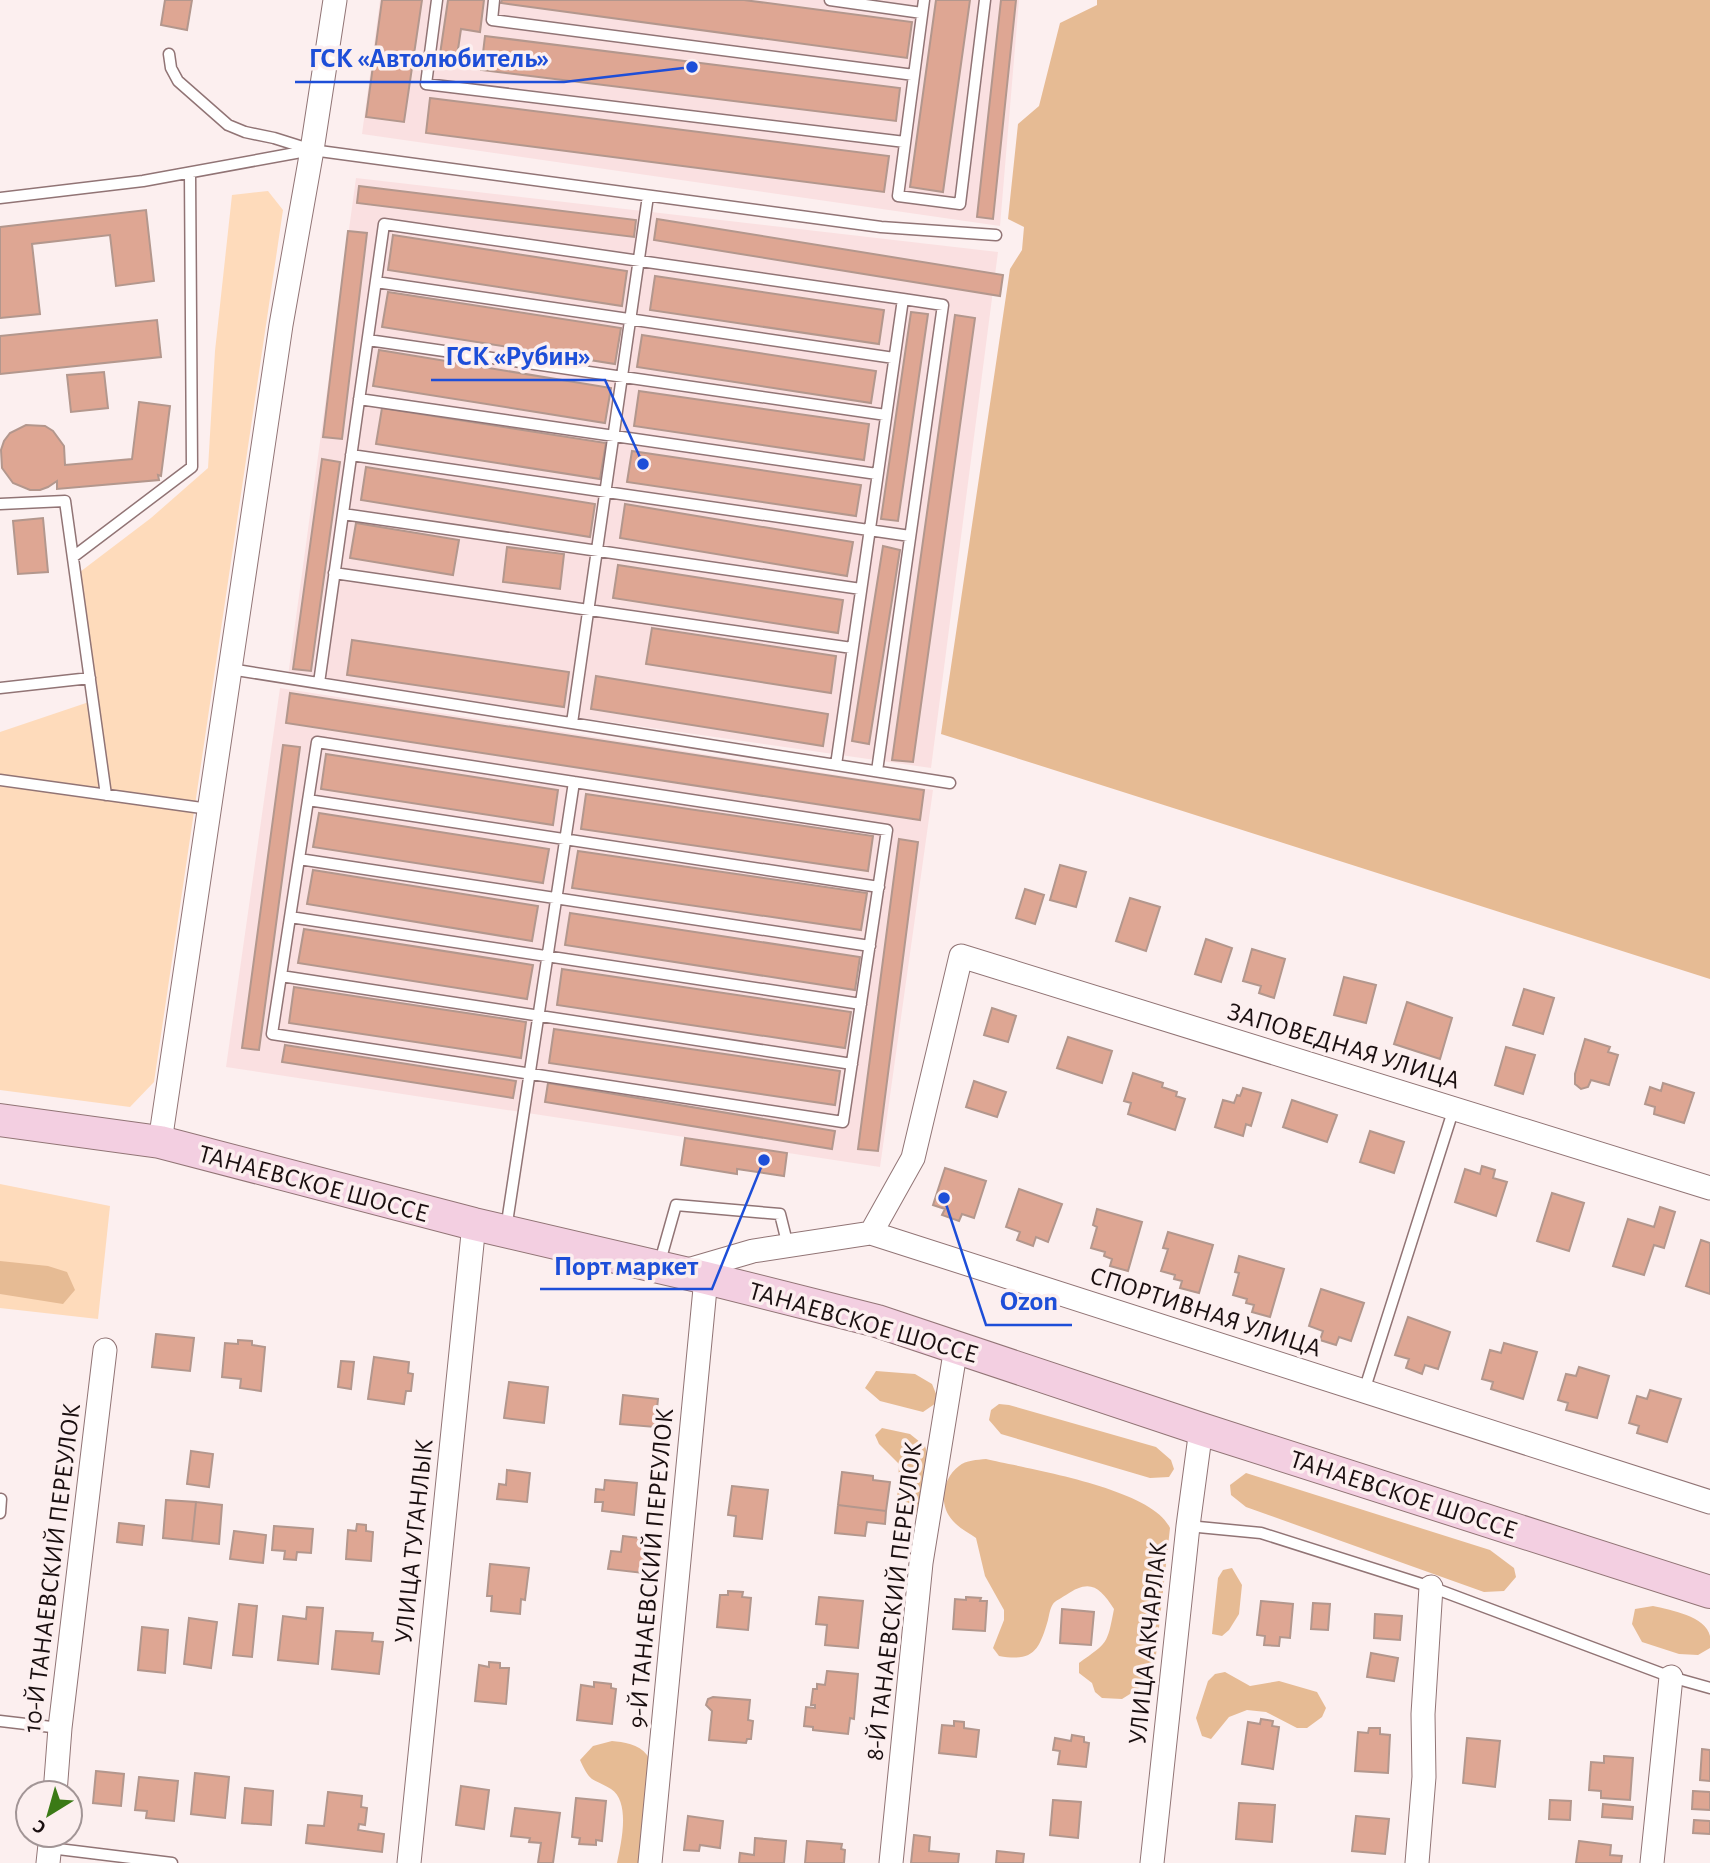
<svg xmlns="http://www.w3.org/2000/svg" width="1710" height="1863" font-family="'Alegreya Sans',sans-serif">
	<rect width="100%" height="100%" fill="#fcefef"/>
	<path fill="#fae0e1" d="M 380,0 L 1019,0 L 1000,226 L 362,134 Z
		M 356,178 L 998,252 L 931,768 L 288,676 Z
		M 280,688 L 933,790 L 880,1167 L 226,1067 Z"/>
	<path fill="#fedbbb" d="M 268,191 L 283,210 L 154,1082 L 130,1107 L 0,1090 L 0,732 L 89,702 L 72,578 L 151,518 L 208,468 L 215,351 L 232,195 Z
		M 0,1184 L 110,1206 L 98,1319 L 0,1308 Z"/>
	<path fill="#e6bb94" d="M 1097,0 L 1710,0 L 1710,979 L 941,734 L 1010,269 L 1022,250 L 1024,227 L 1008,219 L 1018,124 L 1039,106 L 1060,23 L 1097,5 Z
		M 0,1261 L 48,1266 L 67,1272 L 75,1290 L 63,1304 L 0,1294 Z
		M 876,1371 L 915,1374 L 932,1384 L 939,1401 L 923,1412 L 880,1401 L 865,1388 Z
		M 999,1404 L 1009,1405 L 1156,1447 L 1171,1460 L 1174,1469 L 1169,1477 L 1150,1478 L 1001,1434 L 989,1420 L 991,1410 Z
		M 882,1428 L 910,1434 L 925,1446 L 928,1456 L 922,1511 L 912,1514 L 902,1510 L 897,1501 L 899,1464 L 879,1444 L 875,1435 Z
		M 986,1459 C 1028,1469 1152,1488 1170,1528 L 1156,1655 L 1149,1674 L 1138,1689 L 1122,1699 L 1102,1698 L 1095,1692 L 1092,1683 L 1079,1673 L 1079,1663 C 1108,1642 1107,1645 1114,1609 C 1100,1587 1090,1578 1066,1595 C 1063,1597 1055,1601 1053,1604 C 1050,1608 1049,1616 1048,1620 C 1039,1651 1033,1662 999,1656 L 993,1648 L 1004,1620 L 1004,1610 L 985,1576 L 976,1538 C 969,1533 959,1528 953,1521 C 938,1505 942,1479 959,1466 C 966,1460 977,1460 986,1459 Z
		M 1246,1473 L 1490,1550 L 1514,1568 L 1516,1577 L 1504,1591 L 1484,1592 L 1246,1507 L 1231,1495 L 1230,1485 Z
		M 1232,1568 L 1242,1585 L 1239,1614 L 1229,1630 L 1222,1636 L 1212,1634 L 1218,1578 L 1223,1570 Z
		M 1653,1606 C 1670,1610 1706,1616 1710,1636 C 1710,1640 1710,1644 1710,1648 L 1698,1655 L 1679,1654 L 1642,1642 L 1632,1624 L 1635,1609 Z
		M 1225,1672 L 1250,1686 L 1279,1681 L 1317,1692 L 1326,1708 L 1322,1717 L 1307,1728 L 1297,1728 L 1266,1712 L 1247,1710 L 1229,1717 L 1211,1739 L 1202,1736 L 1196,1718 L 1208,1681 L 1215,1674 Z
		M 612,1741 C 623,1742 639,1744 647,1755 C 658,1770 643,1842 640,1863 L 617,1863 C 621,1844 631,1802 611,1789 C 591,1777 591,1784 580,1760 L 593,1746 Z"/>
	<path fill="#dea693" stroke="#b3978d" stroke-width="2" d="M 165,0 L 192,0 L 187,30 L 161,25 Z
		M 382,0 L 422,0 L 404,122 L 366,117 Z
		M 448,0 L 484,0 L 480,32 L 461,29 L 456,63 L 439,61 Z
		M 502,0 L 744,0 L 912,22 L 907,58 L 501,3 Z
		M 936,0 L 970,0 L 943,192 L 910,187 Z
		M 1001,0 L 1016,0 L 993,219 L 977,217 Z
		M 485,36 L 900,88 L 896,121 L 481,70 Z
		M 430,98 L 889,156 L 884,192 L 426,133 Z
		M 359,186 L 636,220 L 634,237 L 357,203 Z
		M 146,210 L 154,281 L 116,286 L 110,235 L 32,244 L 40,314 L 0,318 L 0,227 Z
		M 657,219 L 1003,275 L 1000,296 L 654,240 Z
		M 348,231 L 367,233 L 342,439 L 323,437 Z
		M 393,235 L 627,271 L 622,306 L 388,270 Z
		M 655,276 L 884,310 L 879,344 L 650,310 Z
		M 388,292 L 621,328 L 615,364 L 382,327 Z
		M 911,312 L 928,314 L 898,521 L 881,519 Z
		M 955,315 L 975,318 L 913,762 L 892,760 Z
		M 157,320 L 161,357 L 0,374 L 0,336 Z
		M 642,335 L 876,371 L 871,403 L 637,367 Z
		M 379,350 L 611,388 L 605,423 L 373,386 Z
		M 104,372 L 108,408 L 71,412 L 67,375 Z
		M 639,391 L 869,424 L 864,460 L 634,426 Z
		M 139,402 L 170,406 L 161,476 L 158,475 L 159,480 L 57,489 L 57,481 L 48,487 L 40,490 L 30,490 L 13,483 L 2,468 L 1,450 L 4,441 L 10,433 L 26,425 L 45,426 L 53,431 L 64,446 L 65,465 L 132,459 Z
		M 382,408 L 606,443 L 600,479 L 376,444 Z
		M 632,451 L 861,485 L 856,516 L 627,482 Z
		M 322,459 L 340,462 L 311,671 L 293,669 Z
		M 366,467 L 595,504 L 590,537 L 361,500 Z
		M 625,504 L 853,542 L 847,576 L 620,538 Z
		M 43,518 L 48,572 L 18,574 L 13,521 Z
		M 356,523 L 459,540 L 453,575 L 350,558 Z
		M 883,546 L 900,550 L 869,744 L 852,741 Z
		M 507,547 L 564,554 L 560,589 L 503,582 Z
		M 618,565 L 843,600 L 838,633 L 613,598 Z
		M 652,628 L 836,656 L 831,693 L 646,664 Z
		M 352,640 L 569,672 L 564,707 L 347,675 Z
		M 596,676 L 828,714 L 823,746 L 591,709 Z
		M 290,693 L 924,790 L 920,820 L 286,723 Z
		M 283,745 L 300,747 L 259,1050 L 242,1048 Z
		M 326,754 L 558,790 L 553,825 L 321,789 Z
		M 586,794 L 873,836 L 868,871 L 581,829 Z
		M 319,813 L 549,849 L 543,883 L 313,847 Z
		M 899,839 L 918,842 L 878,1151 L 858,1149 Z
		M 578,851 L 867,893 L 861,930 L 572,888 Z
		M 1060,865 L 1086,872 L 1076,907 L 1050,900 Z
		M 313,870 L 538,906 L 532,941 L 307,904 Z
		M 1025,889 L 1044,895 L 1035,924 L 1016,918 Z
		M 1130,898 L 1160,907 L 1146,951 L 1116,941 Z
		M 570,913 L 860,957 L 855,990 L 565,945 Z
		M 304,929 L 533,965 L 527,999 L 298,963 Z
		M 1206,939 L 1232,948 L 1221,982 L 1195,974 Z
		M 1252,949 L 1285,959 L 1274,998 L 1259,993 L 1261,986 L 1243,981 Z
		M 562,969 L 851,1012 L 845,1048 L 557,1005 Z
		M 1344,977 L 1376,985 L 1366,1023 L 1334,1015 Z
		M 294,987 L 526,1022 L 521,1058 L 289,1023 Z
		M 1524,989 L 1554,998 L 1543,1034 L 1513,1025 Z
		M 1407,1002 L 1452,1018 L 1440,1059 L 1394,1044 Z
		M 992,1008 L 1016,1016 L 1008,1042 L 984,1035 Z
		M 554,1029 L 840,1071 L 835,1105 L 549,1063 Z
		M 1068,1037 L 1112,1051 L 1102,1083 L 1057,1068 Z
		M 1585,1039 L 1610,1047 L 1608,1052 L 1618,1055 L 1609,1085 L 1591,1080 L 1588,1087 L 1581,1089 L 1575,1084 L 1575,1074 Z
		M 285,1045 L 516,1081 L 513,1098 L 282,1062 Z
		M 1506,1047 L 1535,1055 L 1523,1094 L 1495,1085 Z
		M 1133,1073 L 1163,1083 L 1162,1087 L 1177,1092 L 1176,1096 L 1185,1099 L 1175,1130 L 1128,1114 L 1131,1103 L 1124,1101 Z
		M 974,1081 L 1006,1092 L 997,1117 L 966,1107 Z
		M 548,1083 L 835,1131 L 832,1149 L 545,1102 Z
		M 1663,1083 L 1694,1093 L 1684,1123 L 1654,1114 L 1655,1107 L 1645,1104 L 1650,1087 L 1661,1091 Z
		M 1243,1088 L 1261,1093 L 1251,1126 L 1246,1124 L 1243,1136 L 1215,1127 L 1223,1100 L 1234,1103 L 1237,1095 L 1240,1096 Z
		M 1292,1100 L 1337,1115 L 1327,1142 L 1283,1127 Z
		M 1370,1131 L 1404,1142 L 1394,1173 L 1360,1162 Z
		M 685,1138 L 787,1153 L 784,1176 L 737,1169 L 737,1174 L 681,1165 Z
		M 1482,1166 L 1495,1170 L 1493,1178 L 1507,1182 L 1496,1216 L 1455,1202 L 1465,1169 L 1480,1174 Z
		M 945,1168 L 986,1181 L 974,1218 L 962,1214 L 959,1221 L 942,1215 L 945,1209 L 933,1205 Z
		M 1019,1189 L 1062,1204 L 1048,1242 L 1036,1237 L 1033,1246 L 1017,1240 L 1020,1232 L 1006,1227 Z
		M 1552,1193 L 1584,1203 L 1569,1251 L 1537,1241 Z
		M 1660,1207 L 1675,1212 L 1664,1248 L 1654,1245 L 1644,1275 L 1613,1266 L 1628,1219 L 1654,1227 Z
		M 1097,1209 L 1142,1222 L 1128,1271 L 1110,1266 L 1112,1259 L 1104,1256 L 1105,1252 L 1091,1248 L 1097,1227 L 1093,1225 Z
		M 1168,1232 L 1213,1245 L 1199,1293 L 1180,1288 L 1182,1281 L 1174,1279 L 1175,1275 L 1161,1271 L 1168,1249 L 1163,1248 Z
		M 1701,1240 L 1710,1243 L 1710,1294 L 1686,1286 Z
		M 1239,1256 L 1284,1269 L 1270,1317 L 1252,1312 L 1254,1305 L 1246,1303 L 1247,1299 L 1233,1295 L 1239,1273 L 1235,1272 Z
		M 1321,1289 L 1364,1303 L 1351,1341 L 1339,1337 L 1336,1345 L 1320,1340 L 1323,1331 L 1309,1326 Z
		M 1408,1317 L 1450,1332 L 1438,1369 L 1425,1365 L 1422,1374 L 1406,1368 L 1409,1359 L 1395,1355 Z
		M 156,1334 L 194,1338 L 190,1371 L 152,1367 Z
		M 238,1340 L 252,1341 L 252,1345 L 265,1347 L 261,1391 L 240,1388 L 241,1379 L 222,1377 L 225,1343 L 238,1344 Z
		M 1504,1343 L 1537,1352 L 1523,1399 L 1491,1389 L 1493,1382 L 1482,1379 L 1490,1350 L 1501,1353 Z
		M 374,1357 L 409,1362 L 408,1373 L 413,1374 L 411,1391 L 406,1391 L 404,1404 L 368,1399 Z
		M 341,1361 L 354,1362 L 351,1389 L 338,1387 Z
		M 1579,1367 L 1609,1376 L 1597,1418 L 1566,1410 L 1568,1403 L 1558,1400 L 1566,1374 L 1576,1376 Z
		M 509,1382 L 548,1387 L 544,1423 L 504,1418 Z
		M 1650,1390 L 1681,1399 L 1667,1442 L 1637,1433 L 1639,1426 L 1629,1423 L 1637,1396 L 1647,1399 Z
		M 623,1395 L 658,1399 L 655,1427 L 620,1424 Z
		M 191,1451 L 213,1454 L 209,1487 L 187,1484 Z
		M 507,1470 L 530,1473 L 527,1502 L 497,1499 L 499,1484 L 506,1485 Z
		M 842,1472 L 873,1476 L 873,1480 L 890,1482 L 886,1511 L 838,1505 Z
		M 605,1480 L 637,1483 L 634,1515 L 602,1511 L 603,1502 L 595,1502 L 596,1489 L 604,1490 Z
		M 732,1486 L 768,1490 L 762,1539 L 734,1536 L 736,1516 L 728,1515 Z
		M 166,1500 L 196,1502 L 192,1541 L 163,1538 Z
		M 196,1502 L 222,1505 L 219,1544 L 192,1541 Z
		M 838,1505 L 886,1511 L 885,1524 L 867,1522 L 865,1536 L 835,1533 Z
		M 119,1523 L 144,1526 L 142,1545 L 117,1542 Z
		M 357,1524 L 366,1525 L 366,1531 L 373,1532 L 371,1561 L 346,1559 L 348,1530 L 356,1531 Z
		M 274,1526 L 313,1529 L 311,1553 L 297,1552 L 296,1560 L 284,1559 L 285,1551 L 272,1550 Z
		M 234,1531 L 266,1535 L 263,1563 L 230,1559 Z
		M 623,1536 L 648,1539 L 643,1573 L 608,1569 L 611,1551 L 621,1552 Z
		M 490,1564 L 529,1568 L 525,1600 L 521,1599 L 520,1614 L 491,1611 L 492,1596 L 487,1596 Z
		M 728,1591 L 743,1592 L 742,1597 L 751,1598 L 748,1630 L 717,1627 L 720,1595 L 728,1595 Z
		M 819,1597 L 863,1601 L 858,1648 L 825,1645 L 827,1625 L 816,1624 Z
		M 966,1597 L 981,1598 L 980,1601 L 987,1601 L 985,1631 L 953,1629 L 955,1599 L 966,1600 Z
		M 1261,1601 L 1293,1604 L 1290,1638 L 1280,1637 L 1279,1646 L 1264,1645 L 1265,1636 L 1257,1635 Z
		M 1313,1603 L 1330,1604 L 1328,1630 L 1311,1629 Z
		M 239,1604 L 257,1606 L 252,1657 L 233,1655 Z
		M 307,1607 L 323,1608 L 318,1664 L 278,1660 L 283,1616 L 306,1619 Z
		M 1062,1609 L 1094,1612 L 1091,1645 L 1060,1643 Z
		M 1375,1614 L 1402,1616 L 1400,1640 L 1374,1638 Z
		M 189,1618 L 217,1622 L 211,1668 L 184,1664 Z
		M 142,1627 L 168,1630 L 165,1673 L 138,1670 Z
		M 336,1631 L 373,1633 L 372,1641 L 383,1642 L 379,1674 L 332,1669 Z
		M 1371,1653 L 1398,1658 L 1394,1681 L 1367,1677 Z
		M 489,1662 L 500,1663 L 500,1668 L 509,1668 L 506,1704 L 475,1701 L 479,1665 L 489,1667 Z
		M 827,1671 L 858,1674 L 854,1719 L 850,1718 L 848,1734 L 813,1730 L 813,1727 L 804,1726 L 806,1707 L 815,1708 L 815,1705 L 811,1705 L 813,1689 L 817,1689 L 817,1684 L 825,1685 Z
		M 594,1682 L 611,1684 L 611,1688 L 616,1689 L 612,1724 L 577,1720 L 581,1685 L 594,1687 Z
		M 713,1697 L 750,1700 L 748,1720 L 753,1721 L 751,1739 L 747,1739 L 746,1743 L 709,1740 L 712,1711 L 706,1705 L 708,1699 Z
		M 1261,1719 L 1273,1721 L 1272,1726 L 1279,1727 L 1273,1769 L 1242,1764 L 1248,1722 L 1260,1724 Z
		M 954,1721 L 964,1722 L 964,1728 L 979,1730 L 976,1757 L 939,1753 L 942,1725 L 954,1726 Z
		M 1369,1728 L 1380,1728 L 1380,1734 L 1390,1735 L 1388,1773 L 1355,1771 L 1358,1732 L 1368,1733 Z
		M 1072,1735 L 1084,1737 L 1084,1742 L 1089,1743 L 1086,1767 L 1058,1764 L 1060,1751 L 1053,1750 L 1055,1738 L 1071,1741 Z
		M 1467,1738 L 1500,1741 L 1495,1787 L 1463,1783 Z
		M 1702,1749 L 1710,1750 L 1710,1781 L 1700,1780 Z
		M 1604,1756 L 1633,1758 L 1630,1800 L 1601,1798 L 1601,1791 L 1589,1790 L 1591,1762 L 1604,1763 Z
		M 96,1771 L 124,1774 L 121,1806 L 93,1803 Z
		M 195,1773 L 229,1777 L 225,1818 L 191,1814 Z
		M 139,1777 L 178,1781 L 174,1821 L 146,1818 L 147,1811 L 135,1810 Z
		M 461,1786 L 489,1790 L 484,1829 L 456,1825 Z
		M 245,1788 L 273,1791 L 271,1825 L 242,1823 Z
		M 1693,1791 L 1710,1792 L 1710,1810 L 1692,1809 Z
		M 328,1792 L 362,1796 L 361,1807 L 367,1808 L 365,1825 L 359,1824 L 358,1830 L 384,1834 L 382,1852 L 306,1843 L 308,1825 L 324,1826 Z
		M 576,1798 L 606,1801 L 602,1841 L 596,1840 L 596,1845 L 579,1844 L 580,1838 L 572,1837 Z
		M 1053,1800 L 1081,1802 L 1078,1838 L 1050,1835 Z
		M 1550,1800 L 1571,1801 L 1570,1820 L 1549,1819 Z
		M 1239,1803 L 1275,1805 L 1272,1842 L 1236,1839 Z
		M 1603,1804 L 1633,1807 L 1632,1819 L 1602,1817 Z
		M 515,1808 L 560,1813 L 553,1863 L 538,1863 L 541,1843 L 529,1842 L 530,1838 L 511,1836 Z
		M 688,1816 L 723,1821 L 720,1848 L 700,1845 L 699,1851 L 684,1850 Z
		M 1356,1816 L 1389,1819 L 1385,1854 L 1352,1851 Z
		M 1694,1820 L 1710,1821 L 1710,1834 L 1693,1833 Z
		M 914,1835 L 930,1837 L 929,1851 L 959,1854 L 958,1863 L 911,1863 Z
		M 755,1838 L 786,1841 L 784,1863 L 739,1863 L 740,1853 L 754,1855 Z
		M 807,1841 L 842,1844 L 841,1849 L 845,1850 L 844,1863 L 805,1863 Z
		M 1579,1841 L 1611,1845 L 1610,1855 L 1622,1856 L 1621,1863 L 1576,1863 Z
		M 997,1851 L 1024,1854 L 1023,1863 L 996,1863 Z"/>
	<g fill="none" stroke-linecap="round" stroke-linejoin="round">
		<g stroke="#917475" stroke-width="13">
			<path id="lane" d="M 437,0 L 426,84 L 905,142
				M 494,0 L 492,20 L 914,75
				M 830,0 L 922,13
				M 924,0 L 898,196 L 960,204 L 985,0
				M 169,54 L 171,68 L 178,81 L 228,125 L 245,132 L 274,138 L 309,149
				M 0,198 L 143,181 L 312,150 L 881,227 L 996,235
				M 376,282 L 894,358
				M 368,340 L 886,415
				M 359,399 L 877,474
				M 351,455 L 910,536
				M 0,504 L 65,501 L 106,795
				M 343,514 L 861,589
				M 73,557 L 192,467 L 190,173
				M 334,573 L 852,648
				M 230,669 L 950,783
				M 319,683 L 384,224 L 903,299 L 836,765
				M 0,688 L 90,678
				M 572,723 L 648,196
				M 877,771 L 943,305 L 903,299
				M 0,780 L 209,809
				M 308,800 L 879,887
				M 299,859 L 870,946
				M 290,917 L 861,1004
				M 281,976 L 852,1064
				M 506,1229 C 528,1080 551,931 574,782 L 317,742 L 272,1034 L 843,1122 L 887,830 L 574,782
				M 659,1265 L 676,1205 L 780,1214 L 788,1246
				M 1364,1391 L 1454,1108
				M 0,1513 L 1,1499
				M 1188,1526 L 1261,1533 L 1431,1587 L 1671,1677 L 1710,1688
				M 0,1721 L 60,1728
				M 50,1848 L 172,1863"/>
		</g>
		<g stroke="#917475" stroke-width="25">
			<path id="street" d="M 160,1142 L 281,325 L 312,150 L 335,0
				M 871,1233 L 913,1158 L 961,956 L 1710,1188
				M 681,1272 L 753,1251 L 871,1233 L 1710,1502
				M 55,1793 L 60,1728 L 105,1350
				M 48,1863 L 51,1835
				M 409,1863 L 474,1224
				M 650,1863 L 706,1278
				M 891,1863 L 921,1563 L 956,1347
				M 1152,1863 L 1188,1526 L 1201,1429
				M 1417,1863 L 1424,1777 L 1423,1714 L 1431,1587
				M 1652,1863 L 1671,1677"/>
		</g>
		<g stroke="#917475" stroke-width="34">
			<path id="secondary" d="M 0,1120 L 160,1142 L 474,1224 L 706,1278 L 877,1321 L 1201,1429 L 1710,1592"/>
		</g>
		<use href="#lane" stroke="#fff" stroke-width="10"/>
		<use href="#street" stroke="#fff" stroke-width="23"/>
		<use href="#secondary" stroke="#f3cfe1" stroke-width="32"/>
	</g>
	<g text-anchor="middle" stroke-width="7" stroke-linejoin="round" paint-order="stroke">
		<g font-size="26" fill="#1a0f10" stroke="#fcefef">
			<text transform="translate(1344 1045) rotate(17)" y="9">ЗАПОВЕДНАЯ УЛИЦА</text>
			<text transform="translate(314 1183) rotate(15)" y="9">ТАНАЕВСКОЕ ШОССЕ</text>
			<text transform="translate(1206 1311) rotate(18)" y="9">СПОРТИВНАЯ УЛИЦА</text>
			<text transform="translate(864 1322) rotate(16)" y="9">ТАНАЕВСКОЕ ШОССЕ</text>
			<text transform="translate(1404 1494) rotate(18)" y="9">ТАНАЕВСКОЕ ШОССЕ</text>
			<text transform="translate(413 1541) rotate(-84)" y="9">УЛИЦА ТУГАНЛЫК</text>
			<text transform="translate(51 1568) rotate(-83)" y="9">10-Й ТАНАЕВСКИЙ ПЕРЕУЛОК</text>
			<text transform="translate(650 1568) rotate(-85)" y="9">9-Й ТАНАЕВСКИЙ ПЕРЕУЛОК</text>
			<text transform="translate(893 1601) rotate(-83)" y="9">8-Й ТАНАЕВСКИЙ ПЕРЕУЛОК</text>
			<text transform="translate(1147 1643) rotate(-84)" y="9">УЛИЦА АКЧАРЛАК</text>
		</g>
	</g>
	<path fill="none" stroke="#1d4ed8" stroke-width="2.5" d="M692 67L564 82H295M643 464L605 380H431M764 1160L712 1289H540M944 1198L986 1325H1072"/>
	<g fill="#1d4ed8" stroke="#fcefef" stroke-width="2.5">
		<circle cx="692" cy="67" r="7"/>
		<circle cx="643" cy="464" r="7"/>
		<circle cx="764" cy="1160" r="7"/>
		<circle cx="944" cy="1198" r="7"/>
	</g>
	<g font-size="28" text-anchor="middle" font-weight="bold" fill="#1d4ed8" stroke="#fcefef" stroke-width="7" stroke-linejoin="round" paint-order="stroke">
		<text x="429" y="67">ГСК «Автолюбитель»</text>
		<text x="518" y="365">ГСК «Рубин»</text>
		<text x="626" y="1275">Порт маркет</text>
		<text x="1029" y="1310">Ozon</text>
	</g>
	<g transform="translate(49 1814) rotate(217)"><circle r="33" fill="#fcefef" stroke="#a29596" stroke-width="2"/>
	<path d="M0-5L12 26L0 18L-12 26Z" fill="#3b7a16"/>
	<text y="-10" font-size="19" font-weight="bold" text-anchor="middle" fill="#1a0f10">С</text>
	</g>
</svg>
